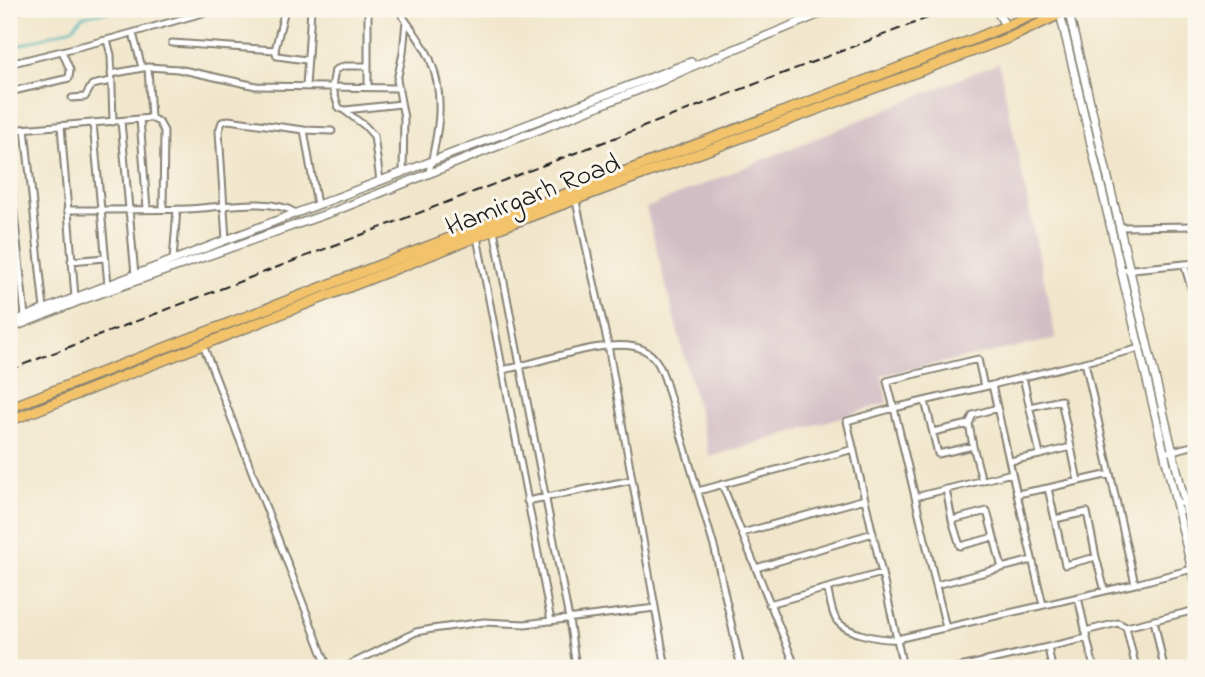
<svg xmlns="http://www.w3.org/2000/svg" width="1205" height="677" font-family="'Indie Flower',sans-serif">
	<rect width="100%" height="100%" fill="#fbf7ec"/>
	<filter id="ink" filterUnits="userSpaceOnUse"><feTurbulence type="fractalNoise" baseFrequency=".0143" numOctaves="2"/><feDisplacementMap in="SourceGraphic" scale="14" xChannelSelector="R" yChannelSelector="G"/><feConvolveMatrix kernelMatrix="1 2 1 2 8 2 1 2 1" color-interpolation-filters="sRGB"/></filter>
	<filter id="wash" filterUnits="userSpaceOnUse"><feTurbulence type="fractalNoise" baseFrequency=".00686" numOctaves="4" result="noise"/><feDisplacementMap in="SourceGraphic" scale="28" xChannelSelector="R" yChannelSelector="G"/><feGaussianBlur stdDeviation="1.57" result="paint"/><feColorMatrix in="noise" values="0 0 0 0 0 0 0 0 0 0 0 0 0 0 0 0 0 1.4 0 .05"/><feComposite in="paint" operator="in"/></filter>
	<g filter="url(#wash)">
		<rect width="100%" height="100%" fill="#f1e6cb"/>
		<path fill="#d2bdc5" d="M 999,63 L 1056,339 L 882,375 L 887,403 L 710,457 L 646,208 Z"/>
		<g fill="none" stroke-linecap="round" stroke-linejoin="round">
			<path stroke="#40b0b7" stroke-width="2" d="M 9,49 L 72,28 L 83,16 L 127,9"/>
		</g>
	</g>
	<g filter="url(#ink)">
		<g fill="none" stroke-linecap="round" stroke-linejoin="round">
			<g stroke="#868174" stroke-width="9">
				<path id="minor" d="M 368,9 L 368,87
					M 398,9 C 408,25 423,42 430,59 C 446,97 438,134 429,172
					M 9,13 L 21,9
					M 133,33 L 142,68
					M 107,40 L 111,55 L 113,122
					M 172,43 L 275,50 L 285,9
					M 275,50 L 277,56 L 306,60
					M 9,64 L 114,38 L 217,9
					M 368,66 L 344,66 L 335,70 L 332,87 L 339,108 L 345,110 L 401,104
					M 111,74 L 148,67 L 178,69 L 256,86 L 397,88
					M 306,87 L 311,9
					M 9,92 L 69,78 L 70,70 L 62,51
					M 72,98 L 85,97 L 92,85 L 111,81
					M 345,111 L 365,126 L 374,136 L 380,181
					M 151,118 L 159,122 L 164,131 L 163,209
					M 140,119 L 147,209
					M 121,121 L 135,275
					M 93,123 L 108,285
					M 61,126 L 75,297
					M 25,129 L 44,309
					M 9,130 L 151,118 L 148,67
					M 304,130 L 317,205
					M 9,167 L 25,316
					M 403,172 L 404,118 L 397,80 L 403,53 L 406,21
					M 575,197 L 608,345 L 666,668
					M 67,210 C 107,210 147,210 188,209 C 219,208 269,196 296,213
					M 1120,227 L 1196,226
					M 494,230 L 569,619 L 576,668
					M 477,237 L 551,621
					M 226,240 L 219,131 L 222,122 L 228,120 L 304,130 L 332,131
					M 173,260 L 177,209
					M 71,261 L 105,258
					M 1184,264 L 1196,305
					M 1122,270 L 1196,263
					M 203,345 L 328,668
					M 1085,362 L 1135,584
					M 502,370 C 537,364 614,334 644,350 C 656,356 661,368 665,380 L 715,550 L 741,668
					M 1023,377 L 1040,455 L 1071,447 L 1078,481
					M 992,385 L 1141,348
					M 925,401 L 938,454 L 973,446 L 982,481
					M 1030,407 L 1061,400 L 1071,447
					M 969,424 L 973,415 L 997,408
					M 933,432 L 969,424 L 973,446
					M 1164,453 L 1196,445
					M 1010,461 L 1040,455
					M 1012,473 L 1043,605
					M 722,484 L 796,668
					M 946,489 L 952,520 L 987,511 L 1002,568
					M 698,491 L 854,449
					M 1017,494 L 1048,488
					M 915,497 L 1012,473 L 992,385 L 894,408 L 887,381 L 978,359 L 984,387
					M 527,501 L 632,480
					M 1177,504 L 1196,500
					M 1055,519 L 1087,512 L 1096,557
					M 952,520 L 960,546 L 994,537
					M 742,533 L 865,499
					M 756,568 L 873,533
					M 936,585 L 1032,560
					M 827,588 C 830,597 831,613 837,621 C 848,634 881,640 897,639 L 847,421 L 894,408 L 946,628
					M 1105,591 L 1096,557 L 1065,565 L 1048,488 L 1110,474
					M 769,604 L 882,573
					M 1154,620 L 1164,668
					M 1085,631 L 1118,623 L 1126,627
					M 1087,638 L 1094,668
					M 1048,647 L 1052,668
					M 343,668 L 416,632 L 432,629 L 484,622 L 525,624 L 655,608
					M 903,668 L 897,639 L 1135,584 L 1196,568
					M 956,668 L 1087,638 L 1078,597
					M 1124,668 L 1135,665
					M 1136,668 L 1126,627 L 1196,610"/>
			</g>
			<g stroke="#868174" stroke-width="10">
				<path id="tertiary" d="M 996,9 L 1006,27
					M 1059,9 L 1196,587
					M 1068,9 L 1196,550
					M 9,323 L 691,62
					M 9,329 L 82,300 L 335,211 L 661,81 L 691,67 L 832,9"/>
			</g>
			<g stroke="#868174" stroke-width="12">
				<path id="primary" d="M 9,408 L 473,229 L 972,40 L 1047,9
					M 9,421 L 494,230 L 1011,37 L 1071,9"/>
			</g>
			<use href="#minor" stroke="#fff" stroke-width="5"/>
			<use href="#tertiary" stroke="#fff" stroke-width="7"/>
			<use href="#primary" stroke="#f2c36a" stroke-width="9"/>
			<path stroke="#1c1c1c" stroke-width="2" stroke-dasharray="10 5" stroke-linecap="butt" d="M 9,370 L 951,9"/>
		</g>
	</g>
	<g text-anchor="middle" stroke-width="6" stroke-linejoin="round" paint-order="stroke">
		<g font-size="28" fill="#1c1c1c" stroke="#fbf7ec">
			<text transform="translate(532 193) rotate(-21)" y="10">Hamirgarh Road</text>
		</g>
	</g>
	<rect width="1205" height="677" fill="none" stroke="#fbf7ec" stroke-width="35"/>
</svg>
